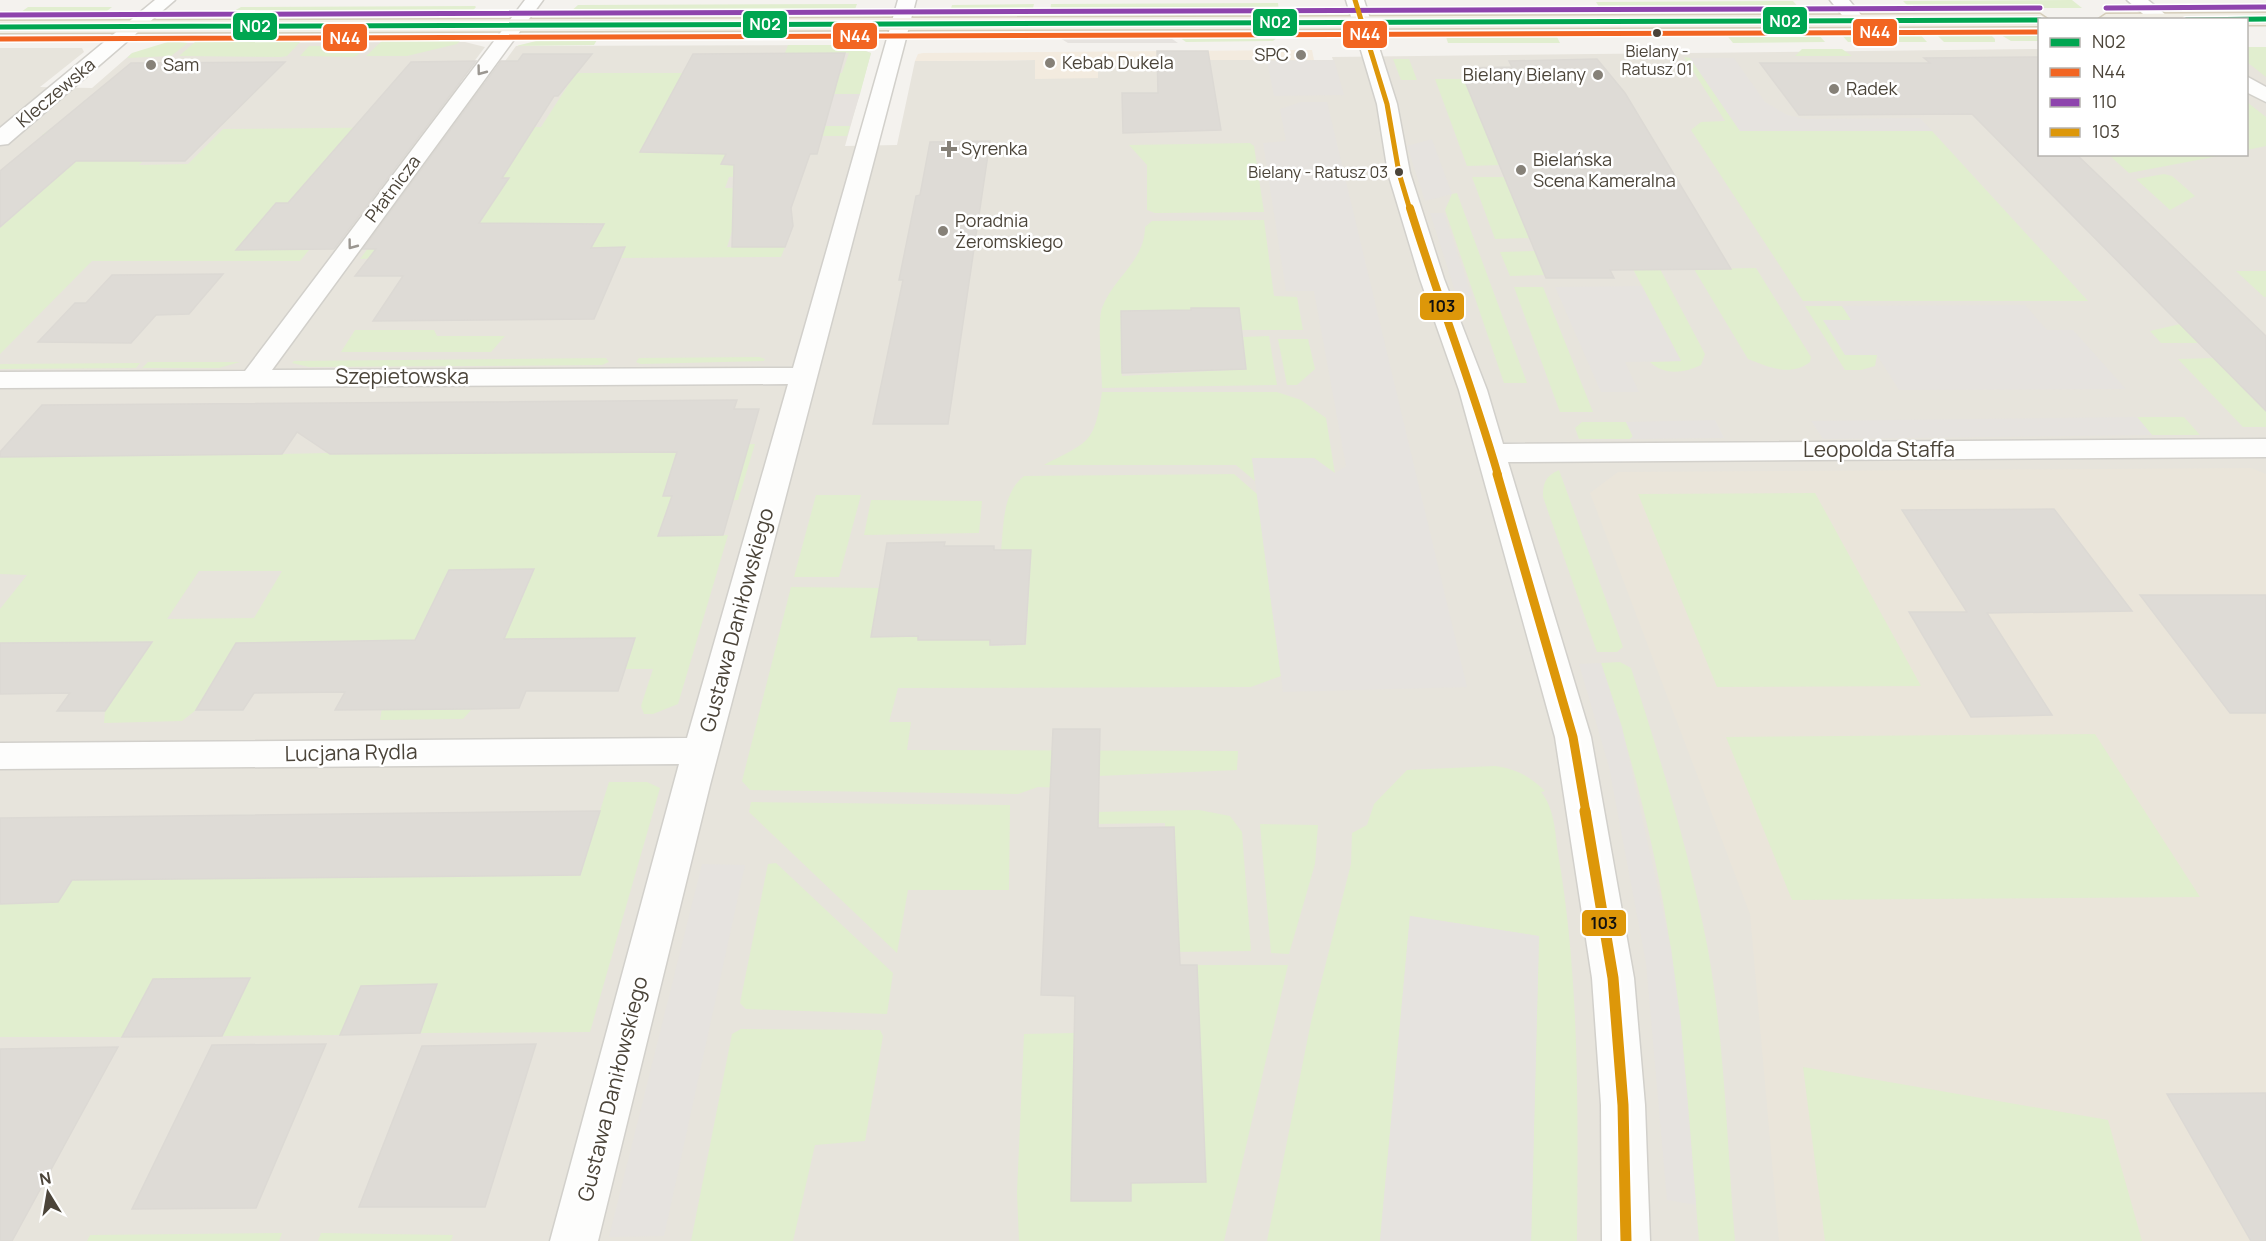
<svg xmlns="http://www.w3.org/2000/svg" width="2266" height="1241" font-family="Manrope,sans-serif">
	<rect width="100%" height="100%" fill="#f4f2ee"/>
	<path fill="#e7e4dc" d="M 465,42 L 485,47 L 458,83 L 489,83 L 516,46 L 849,45 L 871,53 L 845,146 L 897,145 L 915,61 L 1036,60 L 1097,78 L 1097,60 L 1333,60 L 1332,57 L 2039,49 L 2040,154 L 2246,154 L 2247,47 L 2266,47 L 2266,1241 L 0,1241 L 0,48 L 82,48 L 84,52 L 40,87 L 92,88 L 131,54 L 169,43 Z"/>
	<path fill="#f3ebdf" d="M 1312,50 L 1314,60 L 1098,60 L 1098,78 L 1035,79 L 1035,60 L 915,61 L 918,54 L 923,53 Z"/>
	<path fill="#e6e2de" d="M 788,94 L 860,94 L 850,126 L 757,126 Z"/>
	<path fill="#eae5da" d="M 2251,468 L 2266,474 L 2266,1241 L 1779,1241 L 1750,914 L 1590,493 L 1618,472 Z"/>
	<path fill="#e1eecf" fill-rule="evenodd" d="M 2072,0 L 2082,8 L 1910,8 L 1903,1 Z
		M 1793,1 L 1800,9 L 1601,10 L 1596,2 Z
		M 1278,3 L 1279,11 L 1050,12 L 1051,4 Z
		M 857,4 L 854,12 L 569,13 L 578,5 Z
		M 1034,4 L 1032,12 L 950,12 L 952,5 Z
		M 28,7 L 112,7 L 102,15 L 17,15 Z
		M 241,7 L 475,6 L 476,7 L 470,14 L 227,15 Z
		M 1918,32 L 1927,42 L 1848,42 L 1840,33 Z
		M 1934,32 L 1988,32 L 1995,39 L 1995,42 L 1944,42 Z
		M 1996,32 L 2039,32 L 2039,41 L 2011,41 Z
		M 1725,33 L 1817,33 L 1825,42 L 1733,43 Z
		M 1176,35 L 1280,35 L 1273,41 L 1186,42 Z
		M 1446,37 L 1557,37 L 1560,43 L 1448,43 Z
		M 540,40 L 597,40 L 594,45 L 516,46 Z
		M 171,41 L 188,43 L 171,56 L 127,58 L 132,53 Z
		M 201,41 L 297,41 L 300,42 L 287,56 L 281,57 L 179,56 L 195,42 Z
		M 345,41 L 369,42 L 358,55 L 353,57 L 300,56 L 309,46 L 340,46 Z
		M 382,41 L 460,41 L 457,44 L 407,56 L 366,56 Z
		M 788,45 L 849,45 L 871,53 L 860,94 L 789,94 L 758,126 L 850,126 L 847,136 L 822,136 L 721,164 L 767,165 L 763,176 L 729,177 L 725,188 L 737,188 L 732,202 L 750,202 L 734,225 L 727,247 L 785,247 L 781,257 L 621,258 L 625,247 L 360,259 L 383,228 L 508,178 L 502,178 L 456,127 L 541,127 L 576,73 L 842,73 L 849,53 L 785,53 Z
		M 2247,47 L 2266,47 L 2266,77 L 2247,62 Z
		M 1802,49 L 1842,49 L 1852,56 L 1795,56 Z
		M 1684,57 L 1690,58 L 1740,131 L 1932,131 L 2088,301 L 1803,301 L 1691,130 L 1701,122 L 1725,121 Z
		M 1393,59 L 1409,59 L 1417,80 L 1401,80 Z
		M 1435,79 L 1465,79 L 1501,165 L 1467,166 Z
		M 2247,102 L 2266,117 L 2266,146 L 2247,150 Z
		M 424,127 L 415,138 L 344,138 L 297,203 L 276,203 L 255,228 L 267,228 L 249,250 L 309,250 L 300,261 L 92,261 L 0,354 L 0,228 L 103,136 L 42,135 L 50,129 L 175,129 L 139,165 L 188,164 L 223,129 Z
		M 1250,143 L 1254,146 L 1264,212 L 1155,213 L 1147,210 L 1147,165 L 1129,145 Z
		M 2109,155 L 2224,155 L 2129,173 Z
		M 2164,174 L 2172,176 L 2195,196 L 2170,210 L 2136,179 Z
		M 1472,177 L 1505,177 L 1530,238 L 1495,239 Z
		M 1457,193 L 1527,383 L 1504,383 L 1445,210 L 1452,194 Z
		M 1264,220 L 1274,296 L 1297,297 L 1303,330 L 1242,330 L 1239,308 L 1121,314 L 1122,376 L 1246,369 L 1243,337 L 1269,336 L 1277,385 L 1102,388 C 1102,370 1097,322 1102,308 C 1113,278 1145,261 1145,227 L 1152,221 Z
		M 1535,251 L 1546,275 L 1510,276 L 1500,252 Z
		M 1756,268 L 1811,357 L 1810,362 C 1791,377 1768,367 1748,359 L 1694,269 Z
		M 1633,269 L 1660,269 L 1705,354 L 1701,365 C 1684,373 1665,376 1650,362 L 1681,361 Z
		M 2236,271 L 2266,271 L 2266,297 L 2264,297 Z
		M 1514,287 L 1543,287 L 1593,412 L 1560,412 Z
		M 1805,306 L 1842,306 L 1852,320 L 1823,321 L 1877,355 L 1875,366 L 1861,370 L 1845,370 Z
		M 2206,318 L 2230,343 L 2161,343 L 2150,331 Z
		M 355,330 L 434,330 L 437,336 L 505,336 L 491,352 L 341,352 Z
		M 1278,339 L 1308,339 L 1315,369 L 1297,385 L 1287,385 Z
		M 759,357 L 765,359 L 764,361 L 641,364 L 636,362 L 639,358 Z
		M 606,358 L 609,362 L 602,365 L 309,367 L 292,363 L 294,361 Z
		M 2215,358 L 2266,402 L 2266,427 L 2243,427 L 2178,359 Z
		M 148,362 L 240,362 L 219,368 L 142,368 Z
		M 140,363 L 136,368 L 0,369 L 0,364 Z
		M 1102,392 L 1277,392 L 1301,400 L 1326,418 L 1335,474 L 1314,458 L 1252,458 L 1255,481 L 1236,465 L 1044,465 C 1089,441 1094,445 1102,392 Z
		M 2137,417 L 2184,417 L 2200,435 L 2152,435 Z
		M 1582,422 L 1626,422 L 1633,437 L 1630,439 L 1579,439 L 1575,428 Z
		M 260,427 L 280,454 L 755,444 L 738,500 L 715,501 L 707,479 L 668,479 L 663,495 L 676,495 L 658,536 L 728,535 L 678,704 L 653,714 L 644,714 L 641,706 L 653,669 L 625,669 L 635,638 L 592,639 L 489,671 L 472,709 L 463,719 L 380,720 L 382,708 L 400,672 L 218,673 L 196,710 L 182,721 L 104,723 L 105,711 L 131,673 L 0,663 L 0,609 L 27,575 L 0,574 L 0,453 L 47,456 L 125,456 L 147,428 L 164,455 L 240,454 ZM 534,569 L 514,616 L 427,615 L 449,571 ZM 199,571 L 282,571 L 254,618 L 167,619 Z
		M 1559,470 L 1623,647 L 1617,652 L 1597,652 L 1543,497 C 1543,482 1546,476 1559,470 Z
		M 1234,474 L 1257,494 L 1281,676 L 1251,687 L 898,688 L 889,722 L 911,722 L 907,750 L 1238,751 L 1237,770 L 1075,777 L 1066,788 L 1038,787 L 1018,794 L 750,790 L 742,781 L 791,587 L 879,588 L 871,636 L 918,636 L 918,640 L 990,640 L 990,646 L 1026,645 L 1031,551 L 1001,551 C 1004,524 1002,494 1024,476 Z
		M 1815,493 L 1921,686 L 1717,687 L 1638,494 Z
		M 816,495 L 861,495 L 839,577 L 794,577 Z
		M 871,500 L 982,501 L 979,533 L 864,535 Z
		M 1620,662 L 1631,668 C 1661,761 1690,853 1708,950 C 1725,1045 1727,1145 1735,1241 L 1699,1241 C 1691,1144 1685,1047 1671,951 C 1657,853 1632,756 1601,663 Z
		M 2095,734 L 2200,897 L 1792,900 L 1726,737 Z
		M 1495,766 C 1516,769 1530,776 1545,791 L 1541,792 C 1555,809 1555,833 1558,853 C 1580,980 1578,1112 1577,1241 L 1531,1241 L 1539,936 L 1410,916 L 1380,1241 L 1267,1241 L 1311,1022 L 1351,864 L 1352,833 L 1367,825 L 1374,804 L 1407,770 Z
		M 609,782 L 647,782 L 660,788 L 590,1032 L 420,1033 L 437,984 L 361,986 L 340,1035 L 222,1036 L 250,978 L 153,979 L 122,1037 L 0,1037 L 0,903 L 58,902 L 72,880 L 580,875 Z
		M 751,802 L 1010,805 L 1009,890 L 908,890 L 897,953 L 749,812 Z
		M 1199,810 L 1230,816 L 1242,832 L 1251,951 L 1169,952 L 1165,823 L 1092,824 L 1092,812 Z
		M 1260,824 L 1318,825 L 1315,864 L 1289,954 L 1271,953 Z
		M 776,863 L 893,973 L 887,1014 L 746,1009 L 740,1003 L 768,864 Z
		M 1197,965 L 1288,965 L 1224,1241 L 1019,1241 L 1017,1192 L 1024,1034 L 1074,1033 L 1071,1201 L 1131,1201 L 1131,1183 L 1206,1182 Z
		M 741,1029 L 880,1030 L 883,1036 L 865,1141 L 815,1145 L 793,1241 L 691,1241 L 732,1034 Z
		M 1803,1067 L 2108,1120 L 2142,1241 L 1825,1241 Z
		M 282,1233 L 279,1241 L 87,1241 L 90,1235 Z
		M 321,1233 L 453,1235 L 451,1241 L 318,1241 Z"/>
	<path fill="#e6e3df" d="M 1165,34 L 1178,43 L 1068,43 L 1055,35 Z
		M 1690,58 L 1734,58 L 1765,102 L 1787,115 L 1806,119 L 1920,118 L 1932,131 L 1740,131 Z
		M 1334,60 L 1344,95 L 1274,96 L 1267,61 Z
		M 1301,102 L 1327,102 L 1467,687 L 1283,692 L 1252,458 L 1314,458 L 1335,473 L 1346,466 L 1314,291 L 1286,291 L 1263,143 L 1286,141 L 1280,109 Z
		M 1432,139 L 1452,194 L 1425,201 L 1407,146 Z
		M 1430,213 L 1444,213 L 1472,296 L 1457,297 Z
		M 1642,286 L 1681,361 L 1625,362 L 1639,392 L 1601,392 L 1555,287 Z
		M 2025,305 L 2047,330 L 2073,330 L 2126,389 L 1899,390 L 1877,355 L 1845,355 L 1823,320 L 1851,320 L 1842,306 Z
		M 2137,417 L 2152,435 L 1823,439 L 1811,421 Z
		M 1715,420 L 1724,438 L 1630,439 L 1633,436 L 1626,422 Z
		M 1601,663 L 1622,727 L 1671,948 L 1681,1024 L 1696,1205 L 1667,1200 L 1646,963 L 1609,767 L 1579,664 Z
		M 702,864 L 745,865 L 664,1236 L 609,1237 Z
		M 1410,916 L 1539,936 L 1531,1241 L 1380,1241 Z"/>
	<path fill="#dedbd6" stroke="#dcd9d4" stroke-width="1.5" d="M 1157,51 L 1208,51 L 1221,130 L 1123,133 L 1122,93 L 1158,93 Z
		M 845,53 L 817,154 L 810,154 L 791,208 L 793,226 L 785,247 L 732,247 L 734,165 L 721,164 L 726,154 L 640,152 L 693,54 Z
		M 523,54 L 592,54 L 558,96 L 554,96 L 502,178 L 509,178 L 479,223 L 604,224 L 591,248 L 625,247 L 594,319 L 373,321 L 403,276 L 355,276 L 376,249 L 363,249 L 501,61 L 518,61 Z
		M 2040,57 L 2040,154 L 2076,154 L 2266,336 L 2266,411 L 1972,114 L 1799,115 L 1760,63 L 1930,63 L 1924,58 Z
		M 1597,59 L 1625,93 L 1731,269 L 1610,270 L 1614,278 L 1546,278 L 1464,79 L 1467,79 L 1463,68 L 1512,67 L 1509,61 Z
		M 476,61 L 334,249 L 236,250 L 276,203 L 288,203 L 411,62 Z
		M 285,62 L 185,161 L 76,161 L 0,227 L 0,171 L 131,63 Z
		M 990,141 L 948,424 L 873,424 L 903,280 L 899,280 L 916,196 L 920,195 L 930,142 Z
		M 223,274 L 189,314 L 156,315 L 131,343 L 38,342 L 75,303 L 86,303 L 112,275 Z
		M 1191,308 L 1239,308 L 1246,369 L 1122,373 L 1121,311 L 1191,310 Z
		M 737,400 L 734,409 L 759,409 L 723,535 L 658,536 L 672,496 L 663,496 L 677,452 L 330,454 L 297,432 L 282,454 L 0,457 L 0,452 L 42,405 Z
		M 2054,509 L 2132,611 L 1987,613 L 2052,715 L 1971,717 L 1909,612 L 1967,612 L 1902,510 Z
		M 945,542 L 944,546 L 994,546 L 994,550 L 1031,550 L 1025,644 L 990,645 L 990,640 L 918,640 L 918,636 L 871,637 L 887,543 Z
		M 534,569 L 504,639 L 635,638 L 618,691 L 526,691 L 519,708 L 472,709 L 335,710 L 345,692 L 254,693 L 243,710 L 196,710 L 236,643 L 415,640 L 449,570 Z
		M 2140,595 L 2266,595 L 2266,713 L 2230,713 Z
		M 152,642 L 105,711 L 57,711 L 70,693 L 0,694 L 0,643 Z
		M 1053,729 L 1100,729 L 1098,828 L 1174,827 L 1180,965 L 1197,965 L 1206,1182 L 1131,1183 L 1131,1201 L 1071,1201 L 1075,996 L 1041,995 Z
		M 600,811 L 580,875 L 72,880 L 58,902 L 0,904 L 0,818 Z
		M 250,978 L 222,1036 L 122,1037 L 153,979 Z
		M 437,984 L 420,1033 L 340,1035 L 361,986 Z
		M 326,1044 L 256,1208 L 132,1209 L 212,1045 Z
		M 536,1044 L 485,1207 L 359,1207 L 422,1046 Z
		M 118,1047 L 12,1241 L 0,1241 L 0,1049 Z
		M 2266,1093 L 2266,1241 L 2251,1241 L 2167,1094 Z"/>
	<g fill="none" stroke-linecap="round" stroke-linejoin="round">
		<g stroke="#d2d0cb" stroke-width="3">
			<path id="minor" d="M 155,0 L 175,0 L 8,144 L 0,145 L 0,128 Z
				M 525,0 L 543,0 L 272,370 L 793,368 L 898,0 L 916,0 L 710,785 L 598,1241 L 550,1241 L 679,764 L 0,769 L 0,743 L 687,738 L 788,384 L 0,388 L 0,372 L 245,371 Z
				M 1346,0 L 1364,0 L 1397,104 L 1410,173 L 1444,279 L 1487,390 L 1503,444 L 2266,439 L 2266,457 L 1508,462 L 1591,737 L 1634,978 L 1645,1105 L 1650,1241 L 1602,1241 L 1601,1105 L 1592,978 L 1555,737 L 1459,390 L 1420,279 L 1388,173 L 1377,104 Z
				M 1830,0 L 1849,0 L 1865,20 L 1863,24 L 1849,24 Z
				M 2127,0 L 2148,0 L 2172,20 L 2150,20 Z
				M 2246,76 L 2266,87 L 2266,102 L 2246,92 Z"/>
		</g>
		<g stroke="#d6cebb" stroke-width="3">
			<path id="major" d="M 2266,13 L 2266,25 L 2246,25 L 2246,20 L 2097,20 L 2106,14 Z
				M 2040,14 L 2049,20 L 2040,20 L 2040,26 L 0,33 L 0,21 Z"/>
		</g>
		<use href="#minor" fill="#fdfdfc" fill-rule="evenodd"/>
		<use href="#major" fill="#f2efe6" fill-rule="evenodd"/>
		<g stroke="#fff" stroke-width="8">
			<path id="bus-1" d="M 2186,20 L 2266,19
				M 0,27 L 2040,20"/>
		</g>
		<g stroke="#fff" stroke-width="8">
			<path id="bus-2" d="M 0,39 L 2040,32"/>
		</g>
		<g stroke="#fff" stroke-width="8">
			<path id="bus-3" d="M 2106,8 L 2266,7
				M 0,15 L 2040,8"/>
		</g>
		<g stroke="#fff" stroke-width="8">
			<path id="bus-4-far3" d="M 1355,0 L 1387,104 L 1399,173 L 1410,210"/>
		</g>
		<g stroke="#fff" stroke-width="11">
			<path id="bus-4-far2" d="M 1410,208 C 1438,298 1472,385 1498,475"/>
		</g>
		<g stroke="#fff" stroke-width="14">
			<path id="bus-4-far1" d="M 1497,474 L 1573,737 L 1586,813"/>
		</g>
		<g stroke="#fff" stroke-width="16">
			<path id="bus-4" d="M 1585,811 L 1613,978 L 1623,1105 L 1626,1241"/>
		</g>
		<use href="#bus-1" stroke="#00a651" stroke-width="5"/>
		<use href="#bus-2" stroke="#f26522" stroke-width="5"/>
		<use href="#bus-3" stroke="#8e44ad" stroke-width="5"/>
		<use href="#bus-4-far3" stroke="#dd9709" stroke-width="5"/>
		<use href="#bus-4-far2" stroke="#dd9709" stroke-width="8"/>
		<use href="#bus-4-far1" stroke="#dd9709" stroke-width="9"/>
		<use href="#bus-4" stroke="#dd9709" stroke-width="11"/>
	</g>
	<defs><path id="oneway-chevron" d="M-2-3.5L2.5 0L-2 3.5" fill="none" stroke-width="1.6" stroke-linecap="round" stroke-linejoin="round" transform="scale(1.5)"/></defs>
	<g stroke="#9b9791">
		<use href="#oneway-chevron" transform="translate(481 71) rotate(127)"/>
		<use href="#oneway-chevron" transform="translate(352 245) rotate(127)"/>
	</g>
	<g fill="#4b4439" stroke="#fff" stroke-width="2">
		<circle cx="1657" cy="33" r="5"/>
		<circle cx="1399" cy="172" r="5"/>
	</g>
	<g fill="#868178" stroke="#fff" stroke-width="2">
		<circle cx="1301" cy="55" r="6"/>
		<circle cx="1050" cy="63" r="6"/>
		<circle cx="151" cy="65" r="6"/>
		<circle cx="1598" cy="75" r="6"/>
		<circle cx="1834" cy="89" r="6"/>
		<path d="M946 140h6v6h6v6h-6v6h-6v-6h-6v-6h6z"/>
		<circle cx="1521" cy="170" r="6"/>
		<circle cx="943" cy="231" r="6"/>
	</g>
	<g text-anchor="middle" stroke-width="5" stroke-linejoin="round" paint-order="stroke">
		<g font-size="16" fill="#4b4439" stroke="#fff">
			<text x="1657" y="57">Bielany -<tspan x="1657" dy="18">Ratusz 01</tspan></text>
			<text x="1388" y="178" text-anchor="end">Bielany - Ratusz 03</text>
		</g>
		<g font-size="18" fill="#4b4439" stroke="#fff" text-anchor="start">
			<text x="1289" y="61" text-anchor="end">SPC</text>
			<text x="1062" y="69">Kebab Dukela</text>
			<text x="163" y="71">Sam</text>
			<text x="1586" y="81" text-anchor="end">Bielany Bielany</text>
			<text x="1846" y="95">Radek</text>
			<text x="961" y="155">Syrenka</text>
			<text x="1533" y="166">Bielańska<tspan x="1533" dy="21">Scena Kameralna</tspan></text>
			<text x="955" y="227">Poradnia<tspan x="955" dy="21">Żeromskiego</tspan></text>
		</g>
		<g font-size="18" fill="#4b4439" stroke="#fff">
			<text transform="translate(56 93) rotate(-40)" y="6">Kleczewska</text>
			<text transform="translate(393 189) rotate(-53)" y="6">Płatnicza</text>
		</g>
		<g font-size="21" fill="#4b4439" stroke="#fff">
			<text x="402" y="384">Szepietowska</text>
			<text x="1879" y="457">Leopolda Staffa</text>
			<text transform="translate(737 620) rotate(-75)" y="7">Gustawa Daniłowskiego</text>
			<text transform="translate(351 753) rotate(-1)" y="7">Lucjana Rydla</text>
			<text transform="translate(613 1089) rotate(-76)" y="7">Gustawa Daniłowskiego</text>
		</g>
	</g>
	<g stroke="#fff" stroke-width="2">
		<rect x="1762" y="6" width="46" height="29" rx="6" fill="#00a651"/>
		<rect x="1252" y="8" width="46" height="29" rx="6" fill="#00a651"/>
		<rect x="742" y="10" width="46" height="29" rx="6" fill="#00a651"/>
		<rect x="232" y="12" width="46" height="29" rx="6" fill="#00a651"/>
		<rect x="1852" y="18" width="46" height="29" rx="6" fill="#f26522"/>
		<rect x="1342" y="20" width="46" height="29" rx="6" fill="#f26522"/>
		<rect x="832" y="22" width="46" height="28" rx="6" fill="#f26522"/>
		<rect x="322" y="23" width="46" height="29" rx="6" fill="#f26522"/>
		<rect x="1419" y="292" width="46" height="29" rx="6" fill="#dd9709"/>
		<rect x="1581" y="909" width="46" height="28" rx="6" fill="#dd9709"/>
	</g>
	<g font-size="16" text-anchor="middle" font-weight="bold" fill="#fff">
		<text x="1785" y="27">N02</text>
		<text x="1275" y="28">N02</text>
		<text x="765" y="30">N02</text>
		<text x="255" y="32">N02</text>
		<text x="1875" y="38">N44</text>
		<text x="1365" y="40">N44</text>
		<text x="855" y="42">N44</text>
		<text x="345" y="44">N44</text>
	</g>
	<g font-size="16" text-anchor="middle" font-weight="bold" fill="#111">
		<text x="1442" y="312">103</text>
		<text x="1604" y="929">103</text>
	</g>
	<rect x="2038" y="18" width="210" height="138" fill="#ffffff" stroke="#b7b4b0" stroke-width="1.5"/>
	<rect x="2050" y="38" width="30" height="9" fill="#00a651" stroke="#b7b4b0" stroke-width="1.5"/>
	<text x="2092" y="48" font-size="18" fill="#4b4439">N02</text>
	<rect x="2050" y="68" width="30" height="9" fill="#f26522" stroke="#b7b4b0" stroke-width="1.5"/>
	<text x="2092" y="78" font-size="18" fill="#4b4439">N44</text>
	<rect x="2050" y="98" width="30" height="9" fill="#8e44ad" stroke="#b7b4b0" stroke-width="1.5"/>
	<text x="2092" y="108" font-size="18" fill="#4b4439">110</text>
	<rect x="2050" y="128" width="30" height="9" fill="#dd9709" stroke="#b7b4b0" stroke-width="1.5"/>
	<text x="2092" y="138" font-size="18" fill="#4b4439">103</text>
	<g transform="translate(48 1193) rotate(349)" stroke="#ffffff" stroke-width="4.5" paint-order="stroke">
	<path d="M0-4.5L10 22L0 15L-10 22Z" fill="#4b4439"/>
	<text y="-9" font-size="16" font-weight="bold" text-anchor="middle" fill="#4b4439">N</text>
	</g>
</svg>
